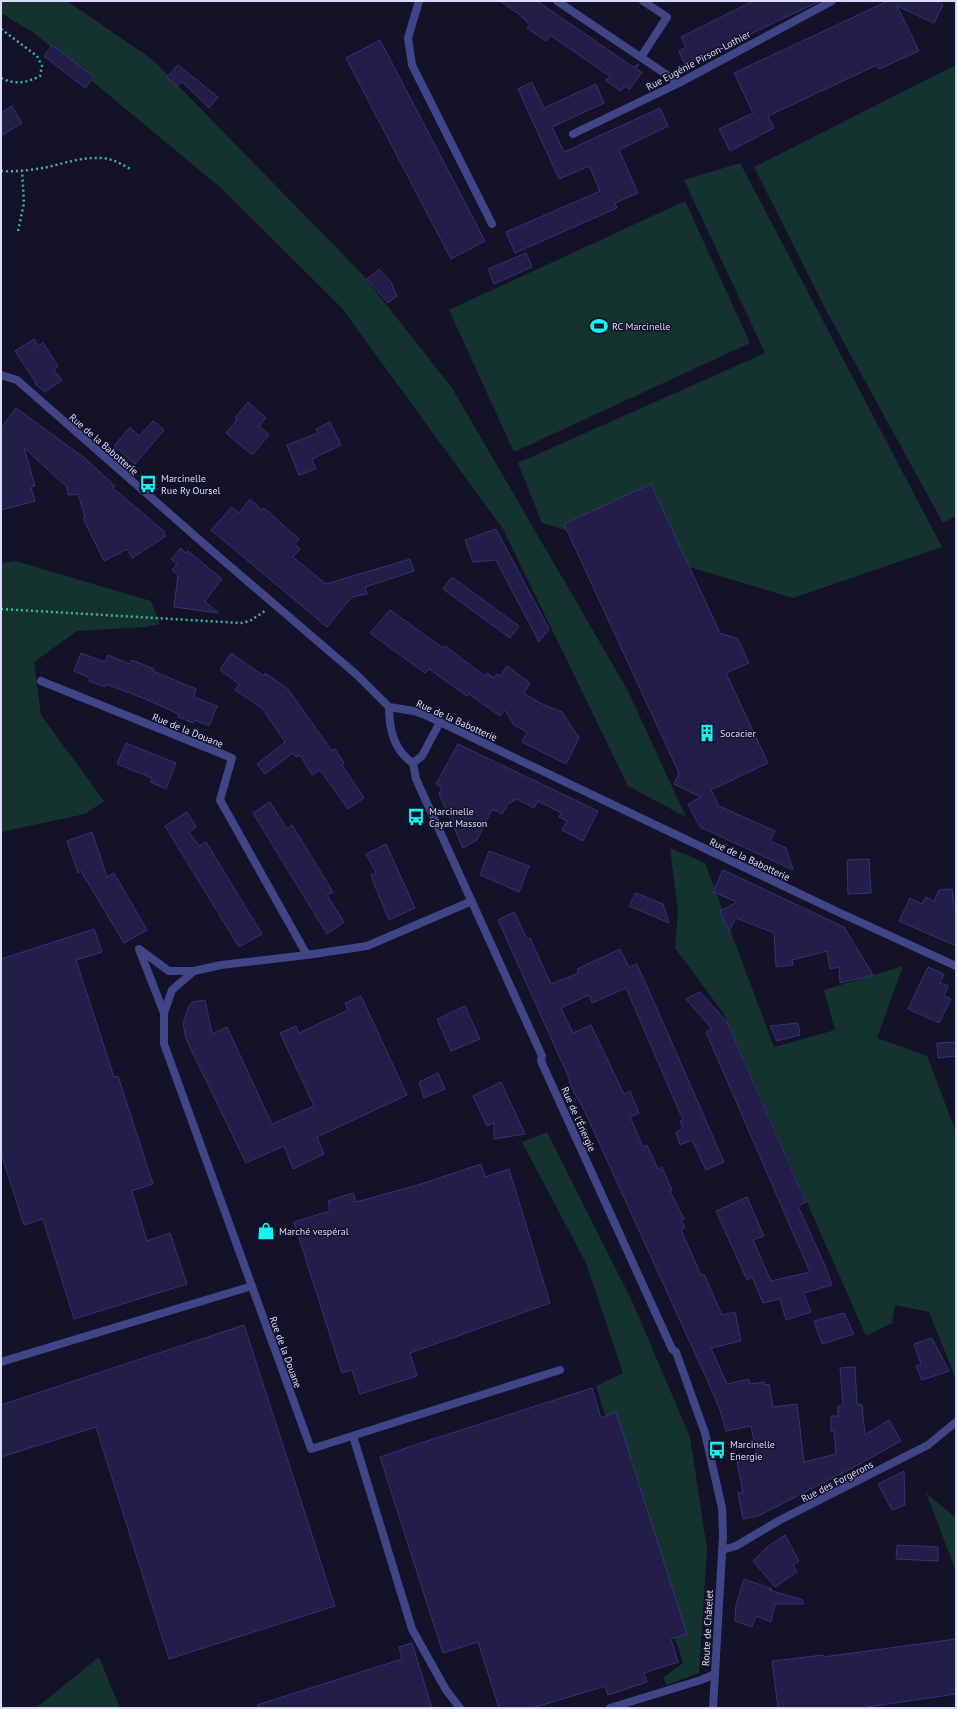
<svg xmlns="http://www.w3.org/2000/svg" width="957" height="1709" font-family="'PT Sans',sans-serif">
	<rect width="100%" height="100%" fill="#131229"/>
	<path fill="#15332e" d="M 1,1 L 67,1 L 153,60 L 363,275 L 452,388 L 627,689 L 686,817 L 628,786 L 503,529 L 341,307 L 221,188 L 34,33 L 1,13 Z
		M 956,65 L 956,516 L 943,523 L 826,310 L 754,167 Z
		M 740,163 L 942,547 L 793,598 L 542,523 L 518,463 L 765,353 L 684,180 Z
		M 685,201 L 750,343 L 514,452 L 449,310 Z
		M 15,561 L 151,601 L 160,624 L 146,627 L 77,631 L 34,662 L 41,715 L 104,801 L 85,814 L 1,832 L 1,563 Z
		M 670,848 L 705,863 L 774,1047 L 835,1030 L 824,990 L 903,966 L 877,1038 L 927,1056 L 956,1132 L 956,1379 L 929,1312 L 895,1305 L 892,1323 L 866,1336 L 724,1014 L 675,948 L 678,911 Z
		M 547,1132 L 632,1301 L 690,1437 L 707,1549 L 699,1673 L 667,1685 L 663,1678 L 683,1663 L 596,1386 L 623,1373 L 586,1263 L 522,1142 Z
		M 926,1493 L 956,1518 L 956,1572 L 956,1571 Z
		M 99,1657 L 120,1708 L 36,1708 Z"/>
	<path fill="#221e49" stroke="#363174" d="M 500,1 L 537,1 L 633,67 L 639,64 L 636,69 L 642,72 L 630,89 L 624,86 L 621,91 L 605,80 L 611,77 L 550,35 L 546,41 L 527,28 L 530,25 L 519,14 Z
		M 753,1 L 820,1 L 685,65 L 679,51 L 686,47 L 681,37 Z
		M 888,1 L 936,1 L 943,5 L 934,23 L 897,6 L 919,51 L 879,69 L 877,65 L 768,116 L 774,128 L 730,151 L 719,129 L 753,113 L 734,73 Z
		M 380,40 L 485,241 L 451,259 L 346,58 Z
		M 52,45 L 94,77 L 85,88 L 44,56 Z
		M 178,65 L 218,97 L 209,108 L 182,82 L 177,86 L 167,77 Z
		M 532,82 L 544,108 L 596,84 L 604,103 L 552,127 L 564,152 L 660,108 L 668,126 L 619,150 L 638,193 L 615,203 L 617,208 L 515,253 L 506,232 L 600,191 L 589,166 L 559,179 L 518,89 Z
		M 12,106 L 22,123 L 1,136 L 1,113 Z
		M 526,253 L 532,267 L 494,284 L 488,269 Z
		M 379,269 L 391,282 L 397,296 L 388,303 L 367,279 Z
		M 34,339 L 38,346 L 43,343 L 58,366 L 54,370 L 62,380 L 45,392 L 35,384 L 36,383 L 15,351 Z
		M 248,402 L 266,418 L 259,426 L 269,435 L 252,455 L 226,433 L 237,420 L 235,418 Z
		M 16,408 L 86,459 L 115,486 L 113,488 L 165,532 L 163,534 L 166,536 L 132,558 L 127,549 L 104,561 L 83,518 L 85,517 L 78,494 L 68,495 L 67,487 L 24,448 L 35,486 L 31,487 L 35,501 L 1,510 L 1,428 Z
		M 153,421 L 164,430 L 135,464 L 114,446 L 130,427 L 139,436 Z
		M 330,422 L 341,445 L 312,459 L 316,469 L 299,475 L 287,445 L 318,433 L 316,429 Z
		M 651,484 L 720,633 L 738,639 L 749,663 L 726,673 L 768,763 L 711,790 L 719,806 L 775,831 L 770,841 L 786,848 L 793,870 L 700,827 L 688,804 L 701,797 L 674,784 L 679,773 L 564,524 Z
		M 250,499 L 262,510 L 264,508 L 299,539 L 295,544 L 300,549 L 293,557 L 326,584 L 410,559 L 414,571 L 365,587 L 367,594 L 352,597 L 327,627 L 211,530 L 232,507 L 239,513 Z
		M 496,529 L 549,629 L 539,642 L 496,560 L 473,562 L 465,540 Z
		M 181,548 L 186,553 L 188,551 L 222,579 L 205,601 L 218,613 L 174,607 L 178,575 L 172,570 L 177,564 L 171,559 Z
		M 452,577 L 519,626 L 510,638 L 443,589 Z
		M 390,610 L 443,648 L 445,646 L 485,676 L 487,673 L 494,678 L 497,674 L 500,676 L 507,666 L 530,683 L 524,693 L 540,703 L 562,712 L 579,738 L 566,764 L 522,742 L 527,732 L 514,725 L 505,710 L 500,716 L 469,694 L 467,696 L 429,669 L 425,673 L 370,633 Z
		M 81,653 L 105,662 L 108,655 L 130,664 L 132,660 L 154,669 L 153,671 L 196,689 L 194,697 L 217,706 L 209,726 L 195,720 L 193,723 L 178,717 L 179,714 L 143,698 L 106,684 L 105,687 L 89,681 L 90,678 L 74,671 Z
		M 231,653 L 264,676 L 265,673 L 288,689 L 332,751 L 335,749 L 344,763 L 342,765 L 364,798 L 348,809 L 320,770 L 312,775 L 300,755 L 296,757 L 293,753 L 265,774 L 257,764 L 285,742 L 262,708 L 235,690 L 239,684 L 220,670 Z
		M 126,743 L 176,763 L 166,789 L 150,782 L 152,778 L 117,764 Z
		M 458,744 L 598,811 L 583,841 L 562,830 L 567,821 L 559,817 L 561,813 L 538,801 L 534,808 L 517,799 L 508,804 L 502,814 L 492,809 L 477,840 L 463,848 L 439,794 L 442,787 L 436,784 Z
		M 270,802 L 287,829 L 292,825 L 333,892 L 327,895 L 344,922 L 327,934 L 253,813 Z
		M 187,812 L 196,827 L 189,832 L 199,846 L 206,842 L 262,934 L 239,947 L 165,826 Z
		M 92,832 L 107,877 L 114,873 L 147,930 L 124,943 L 81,871 L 78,873 L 67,841 Z
		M 386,844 L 415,908 L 389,920 L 374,884 L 371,875 L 376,873 L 366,854 Z
		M 489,851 L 529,866 L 519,892 L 480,875 Z
		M 869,859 L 871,893 L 848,894 L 847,860 Z
		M 723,870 L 844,927 L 873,975 L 840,983 L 839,967 L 830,969 L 827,951 L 792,960 L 793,965 L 776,967 L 774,933 L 736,918 L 729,931 L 720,911 L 737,902 L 713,892 Z
		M 952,889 L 954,904 L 956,905 L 956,946 L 899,921 L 910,898 L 922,904 L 926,897 L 934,901 L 939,890 Z
		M 636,893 L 663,904 L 669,923 L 629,906 Z
		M 514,912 L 527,939 L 530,938 L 551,984 L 579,973 L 577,969 L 620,949 L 629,967 L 637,964 L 665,1027 L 724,1162 L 706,1170 L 692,1140 L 680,1145 L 676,1132 L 683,1129 L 680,1121 L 683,1120 L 626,988 L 592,1003 L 589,995 L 561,1008 L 573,1033 L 591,1025 L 624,1094 L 630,1091 L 639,1113 L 630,1117 L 643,1147 L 647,1145 L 657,1167 L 658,1169 L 662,1167 L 672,1190 L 670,1191 L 684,1219 L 681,1220 L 685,1228 L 681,1230 L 701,1275 L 704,1274 L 722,1315 L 735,1312 L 741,1341 L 711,1348 L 727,1384 L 749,1379 L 750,1384 L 764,1382 L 764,1385 L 769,1384 L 773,1407 L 797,1404 L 804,1462 L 836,1454 L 834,1431 L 831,1431 L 831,1416 L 838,1416 L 838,1406 L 843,1406 L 840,1368 L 855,1367 L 857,1404 L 862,1405 L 865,1435 L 889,1420 L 901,1441 L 856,1466 L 758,1516 L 743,1519 L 738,1493 L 743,1492 L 737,1462 L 757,1458 L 751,1426 L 726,1431 L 720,1410 L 709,1384 L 585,1112 L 571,1087 L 569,1078 L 498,920 Z
		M 94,929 L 102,952 L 76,960 L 114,1077 L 118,1076 L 153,1184 L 132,1191 L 147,1241 L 170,1233 L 187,1284 L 74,1319 L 43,1219 L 24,1225 L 1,1153 L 1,959 Z
		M 928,967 L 944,974 L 940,983 L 948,986 L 944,996 L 951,999 L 939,1023 L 908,1009 Z
		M 700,992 L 727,1022 L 806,1202 L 798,1206 L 826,1268 L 832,1285 L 804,1293 L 811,1312 L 786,1320 L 780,1299 L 763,1303 L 752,1277 L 747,1280 L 716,1211 L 747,1197 L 764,1236 L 753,1240 L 771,1281 L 810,1272 L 706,1032 L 712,1029 L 686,999 Z
		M 361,996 L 407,1095 L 317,1137 L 324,1154 L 293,1169 L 284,1146 L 246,1163 L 186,1039 L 183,1024 L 188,1008 L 192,1002 L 205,1000 L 212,1034 L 227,1027 L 272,1124 L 314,1106 L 280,1033 L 296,1026 L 299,1033 L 348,1010 L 345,1003 Z
		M 465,1006 L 480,1039 L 451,1051 L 437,1019 Z
		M 798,1023 L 800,1035 L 777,1041 L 770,1026 Z
		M 956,1042 L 956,1056 L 938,1058 L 937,1043 Z
		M 438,1073 L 445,1089 L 424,1098 L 419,1082 Z
		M 501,1082 L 525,1134 L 494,1139 L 494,1123 L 487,1126 L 473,1096 Z
		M 481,1164 L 485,1177 L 509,1169 L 550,1303 L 410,1353 L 417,1376 L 360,1394 L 352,1370 L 342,1373 L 294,1222 L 330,1211 L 328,1201 L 353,1193 L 356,1202 L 418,1185 Z
		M 844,1313 L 854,1334 L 822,1344 L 814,1321 Z
		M 244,1325 L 335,1606 L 169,1659 L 96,1427 L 1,1457 L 1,1405 Z
		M 932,1338 L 949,1371 L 922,1380 L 916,1366 L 921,1364 L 914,1344 Z
		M 592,1388 L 601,1418 L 616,1412 L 687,1634 L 671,1639 L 678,1662 L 644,1673 L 647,1682 L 608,1695 L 605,1686 L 533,1708 L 499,1708 L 478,1642 L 443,1653 L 380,1457 L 427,1441 Z
		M 904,1471 L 905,1505 L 892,1510 L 878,1484 Z
		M 785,1535 L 799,1561 L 793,1565 L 797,1572 L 775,1587 L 753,1561 L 767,1547 Z
		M 897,1545 L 938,1547 L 938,1561 L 896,1559 Z
		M 744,1579 L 772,1589 L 769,1590 L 803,1600 L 803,1604 L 775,1604 L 771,1622 L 756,1616 L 752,1627 L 735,1621 L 736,1605 Z
		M 956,1639 L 956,1694 L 867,1707 L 867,1708 L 778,1708 L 772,1661 L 823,1655 L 823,1657 Z
		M 412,1643 L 432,1708 L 258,1708 L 257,1705 L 402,1659 L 399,1647 Z"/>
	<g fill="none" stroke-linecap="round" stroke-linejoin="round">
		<path stroke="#36b79e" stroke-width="2.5" stroke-dasharray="2 3" stroke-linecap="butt" d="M 1,29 L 37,56 L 42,66 L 40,76 C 27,83 15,85 1,78
			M 1,171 C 16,172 33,170 48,167 C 65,163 82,157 100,158 C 111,158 122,164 132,170
			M 18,231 L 24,203 L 22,170
			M 1,609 L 241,623 L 250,621 L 265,611"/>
		<path stroke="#3f4586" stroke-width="8" d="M 419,1 L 408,38 L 412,65 L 492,224
			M 307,955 L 221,965 L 194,971 L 172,990 L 164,1013 L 164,1044 L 311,1449 L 560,1370
			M 164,1013 L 139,949 L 169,971 L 194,971
			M 1,1362 L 252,1286
			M 353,1436 L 412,1629 L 446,1690 L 460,1708
			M 610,1708 L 701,1680 L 715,1674"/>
		<path stroke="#3f4586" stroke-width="8" d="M 557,1 L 679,83
			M 641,57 L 667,17 L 643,1
			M 573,134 L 679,83 L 832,1
			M 1,375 L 17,380 L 211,550 L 357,675 L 389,707 L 414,711 L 425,715 L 838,912 L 956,966
			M 41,681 L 232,758 L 220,800 L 307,955 L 367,946 L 472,901
			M 389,707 C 389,728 394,751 413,763
			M 413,763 L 416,779 L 542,1056 L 541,1061 L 672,1349 L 676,1352 L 705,1433 L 722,1508 L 723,1536 L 713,1708
			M 413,763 L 422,756 L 440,722
			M 722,1550 L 736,1546 L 780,1520 L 928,1445 L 956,1422"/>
	</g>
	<defs>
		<g id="stadium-bare" transform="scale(1.38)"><path d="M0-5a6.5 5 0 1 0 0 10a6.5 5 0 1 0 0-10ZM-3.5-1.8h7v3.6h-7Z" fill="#0ff5ef" stroke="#131229" stroke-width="2.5" paint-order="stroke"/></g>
		<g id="bus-bare" transform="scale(1.38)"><path d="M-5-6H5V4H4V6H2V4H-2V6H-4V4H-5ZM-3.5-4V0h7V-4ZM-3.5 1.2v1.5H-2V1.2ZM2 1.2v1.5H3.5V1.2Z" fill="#0ff5ef" stroke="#131229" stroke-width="2.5" paint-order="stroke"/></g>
		<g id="building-bare" transform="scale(1.38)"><path d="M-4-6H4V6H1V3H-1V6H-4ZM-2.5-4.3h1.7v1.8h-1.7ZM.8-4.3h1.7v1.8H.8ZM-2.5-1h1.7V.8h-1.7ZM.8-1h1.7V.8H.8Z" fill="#0ff5ef" stroke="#131229" stroke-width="2.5" paint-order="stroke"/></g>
		<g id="shop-bare" transform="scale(1.38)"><path d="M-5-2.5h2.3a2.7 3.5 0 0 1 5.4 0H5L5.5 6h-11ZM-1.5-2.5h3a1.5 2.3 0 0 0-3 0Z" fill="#0ff5ef" stroke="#131229" stroke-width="2.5" paint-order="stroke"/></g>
	</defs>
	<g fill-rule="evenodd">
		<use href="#stadium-bare" x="599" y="326"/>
		<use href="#bus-bare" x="148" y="484"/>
		<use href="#building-bare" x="707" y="733"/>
		<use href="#bus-bare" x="416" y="817"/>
		<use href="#shop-bare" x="266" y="1231"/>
		<use href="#bus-bare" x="717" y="1450"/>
	</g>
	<g text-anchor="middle" stroke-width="3" stroke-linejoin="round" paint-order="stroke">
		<g font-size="10" fill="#dbdbfd" stroke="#131229">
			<text transform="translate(698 60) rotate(-28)" y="4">Rue Eugénie Pirson-Lothier</text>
			<text transform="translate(104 444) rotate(41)" y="4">Rue de la Babotterie</text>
			<text transform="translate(457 720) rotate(24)" y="4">Rue de la Babotterie</text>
			<text transform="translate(188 730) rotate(22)" y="4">Rue de la Douane</text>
			<text transform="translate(750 859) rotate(25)" y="4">Rue de la Babotterie</text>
			<text transform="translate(579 1119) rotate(66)" y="4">Rue de l'Énergie</text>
			<text transform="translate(286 1352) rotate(70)" y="4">Rue de la Douane</text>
			<text transform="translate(837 1481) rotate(-27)" y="4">Rue des Forgerons</text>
			<text transform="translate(707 1628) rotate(-87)" y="4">Route de Châtelet</text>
		</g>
		<g font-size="10" fill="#dbdbfd" stroke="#131229" text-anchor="start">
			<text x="612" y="330">RC Marcinelle</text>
			<text x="161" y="482">Marcinelle<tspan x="161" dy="12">Rue Ry Oursel</tspan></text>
			<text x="720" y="737">Socacier</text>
			<text x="429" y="815">Marcinelle<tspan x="429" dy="12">Cayat Masson</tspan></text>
			<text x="279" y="1235">Marché vespéral</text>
			<text x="730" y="1448">Marcinelle<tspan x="730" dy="12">Energie</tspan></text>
		</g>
	</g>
	<rect width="957" height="1709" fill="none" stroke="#dbdbfd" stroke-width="4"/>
</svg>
